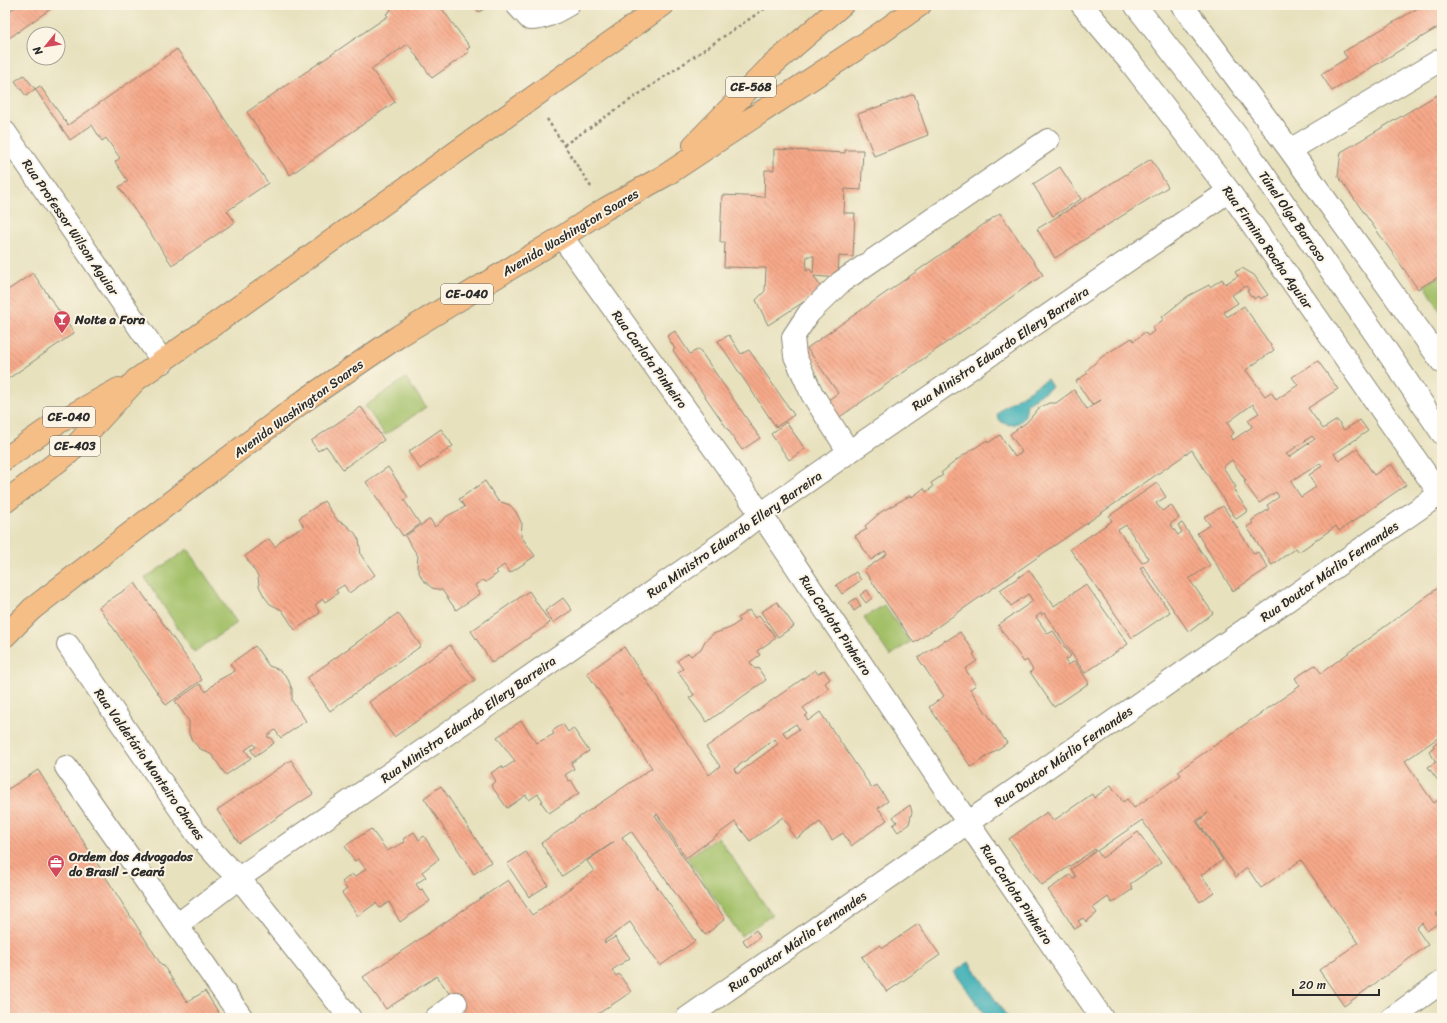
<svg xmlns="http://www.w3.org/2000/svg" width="1447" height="1023" font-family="Sriracha,sans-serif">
	<defs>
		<pattern id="building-back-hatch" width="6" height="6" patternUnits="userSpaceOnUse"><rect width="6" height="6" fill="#f7a98a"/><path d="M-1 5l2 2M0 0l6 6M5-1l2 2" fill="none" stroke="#c88a71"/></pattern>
	</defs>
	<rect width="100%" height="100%" fill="#fcf5e5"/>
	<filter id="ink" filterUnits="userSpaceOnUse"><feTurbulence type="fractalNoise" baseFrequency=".025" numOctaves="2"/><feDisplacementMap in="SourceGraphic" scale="8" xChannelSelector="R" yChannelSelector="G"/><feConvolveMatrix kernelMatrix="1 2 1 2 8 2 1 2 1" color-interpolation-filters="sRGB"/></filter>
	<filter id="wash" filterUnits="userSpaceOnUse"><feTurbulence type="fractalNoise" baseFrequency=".012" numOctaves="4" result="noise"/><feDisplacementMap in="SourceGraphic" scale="16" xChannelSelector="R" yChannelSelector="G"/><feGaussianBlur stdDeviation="0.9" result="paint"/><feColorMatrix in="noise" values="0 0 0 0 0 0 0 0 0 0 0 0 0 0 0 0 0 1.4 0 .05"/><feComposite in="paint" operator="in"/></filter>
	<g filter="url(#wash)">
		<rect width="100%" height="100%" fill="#e7e1be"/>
		<path fill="#a3c067" stroke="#677649" d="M 1442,275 L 1442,314 L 1425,285 Z
			M 406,378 L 426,407 L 385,435 L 365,406 Z
			M 188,549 L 237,623 L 194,652 L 145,578 Z
			M 884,605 L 910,642 L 890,656 L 864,618 Z
			M 718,837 L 772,915 L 741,936 L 687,858 Z"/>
		<path fill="#3dafb5" stroke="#346d70" d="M 1047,379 L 1052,387 L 1027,404 C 1026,409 1026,416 1022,420 C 1014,428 999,426 997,414 L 1002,408 Z
			M 969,962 L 1008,1018 L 987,1018 L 954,972 Z"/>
		<g id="blocks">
			<path fill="url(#building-back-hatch)" fill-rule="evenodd" d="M 18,5 L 56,5 L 5,41 L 5,14 Z
				M 387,5 L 439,5 L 470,47 L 467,49 L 469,52 L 432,78 L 408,44 L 371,69 L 395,102 L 290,175 L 247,112 L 388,16 L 386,14 L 391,10 Z
				M 474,5 L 482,5 L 484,9 L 479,12 Z
				M 1423,5 L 1442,5 L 1442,25 L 1332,91 L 1321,74 L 1347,58 L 1343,52 Z
				M 177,49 L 268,183 L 227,211 L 235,222 L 172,265 L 119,187 L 128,181 L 115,162 L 120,158 L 106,138 L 102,141 L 92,125 L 70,140 L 35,89 L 26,96 L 15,81 L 24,75 L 35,89 L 40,86 L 68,125 Z
				M 1442,92 L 1442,275 L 1418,289 L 1338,176 L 1341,152 Z
				M 914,94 L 928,135 L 874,156 L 858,114 Z
				M 774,149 L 845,153 L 845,150 L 863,150 L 861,190 L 845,189 L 844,213 L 855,213 L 853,257 L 839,256 L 838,278 L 814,276 L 822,290 L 768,325 L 756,300 L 765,291 L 766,268 L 724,267 L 725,242 L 720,242 L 722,195 L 764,197 L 765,170 L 774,170 ZM 807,256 L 814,256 L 813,274 L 810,269 L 806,271 Z
				M 1151,159 L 1168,187 L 1055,258 L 1037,229 Z
				M 1060,167 L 1081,199 L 1053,216 L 1033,184 Z
				M 1000,213 L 1043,275 L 834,421 L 823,404 L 838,393 L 807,348 Z
				M 1242,268 L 1254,275 L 1268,295 L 1260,299 L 1258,296 L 1254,299 L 1253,296 L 1251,297 L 1247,291 L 1249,290 L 1246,286 L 1232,295 L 1238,303 L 1224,312 L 1227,317 L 1244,306 L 1274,350 L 1246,370 L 1265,396 L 1271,392 L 1276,400 L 1298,385 L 1292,377 L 1318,361 L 1338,389 L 1308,408 L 1323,429 L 1337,420 L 1344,430 L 1360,420 L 1368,431 L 1334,454 L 1339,461 L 1357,449 L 1374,475 L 1391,464 L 1406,485 L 1339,531 L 1336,526 L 1299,552 L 1296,548 L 1272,565 L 1247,527 L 1253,523 L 1251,521 L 1269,509 L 1267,505 L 1279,497 L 1276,492 L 1259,503 L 1244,482 L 1246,481 L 1232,460 L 1223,467 L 1236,487 L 1233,489 L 1248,511 L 1236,519 L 1192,450 L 914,643 L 864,570 L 887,554 L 885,551 L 871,560 L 855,536 L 867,529 L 865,526 L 881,512 L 911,495 L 912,497 L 924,488 L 926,492 L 933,487 L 931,483 L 943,475 L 941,473 L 958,459 L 987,440 L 988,443 L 1000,435 L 1015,457 L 1022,452 L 1010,434 L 1027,422 L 1039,408 L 1049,403 L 1056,403 L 1074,390 L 1087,409 L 1101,400 L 1092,405 L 1076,381 L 1088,373 L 1086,371 L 1103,356 L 1132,338 L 1134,341 L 1145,332 L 1148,336 L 1154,331 L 1152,328 L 1164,319 L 1162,317 L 1188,296 L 1209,285 L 1210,287 L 1222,279 L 1225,284 L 1238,276 L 1235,272 ZM 1253,404 L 1259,413 L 1248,420 L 1252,427 L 1233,440 L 1230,436 L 1234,433 L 1227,423 ZM 1312,436 L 1315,439 L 1289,457 L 1286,454 ZM 1320,463 L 1322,466 L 1309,475 L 1316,487 L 1301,497 L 1291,482 Z
				M 33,273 L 74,333 L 5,381 L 5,292 Z
				M 675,331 L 690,354 L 699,349 L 760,438 L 742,450 L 673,350 L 675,349 L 667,336 Z
				M 729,335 L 741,354 L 749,350 L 794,415 L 776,427 L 718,341 Z
				M 361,407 L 384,440 L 343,469 L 326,446 L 318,451 L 311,441 Z
				M 786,422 L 805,449 L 789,460 L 771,434 Z
				M 441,429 L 453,446 L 420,469 L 408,452 Z
				M 388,467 L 408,497 L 404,500 L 420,524 L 403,536 L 366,482 Z
				M 485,481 L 498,501 L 510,505 L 516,512 L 522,524 L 521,536 L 535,556 L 510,573 L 504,565 L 496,571 L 498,573 L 486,582 L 483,580 L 475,585 L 480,594 L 456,610 L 442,590 L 432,588 L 422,579 L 417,567 L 418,556 L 405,536 L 430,519 L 435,527 L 447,516 L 465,507 L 459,499 Z
				M 1157,483 L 1166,497 L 1156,503 L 1162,511 L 1171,505 L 1179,518 L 1170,524 L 1178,535 L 1182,532 L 1178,525 L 1182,523 L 1210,565 L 1189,579 L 1213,613 L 1189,632 L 1143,566 L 1140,568 L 1170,612 L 1132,638 L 1070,549 L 1112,521 L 1109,516 ZM 1126,525 L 1149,559 L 1142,563 L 1118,530 Z
				M 324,501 L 338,521 L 345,524 L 355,533 L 359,540 L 361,555 L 375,575 L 349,593 L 344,585 L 336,590 L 338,593 L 325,602 L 323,599 L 315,605 L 320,613 L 295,630 L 282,610 L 270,604 L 264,596 L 259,586 L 258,576 L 245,556 L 269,539 L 275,547 L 286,536 L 304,527 L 299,518 Z
				M 1223,506 L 1254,554 L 1258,552 L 1268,568 L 1233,591 L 1197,533 L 1210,525 L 1204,517 Z
				M 1029,570 L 1054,606 L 1086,584 L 1128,644 L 1085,673 L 1044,613 L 1042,615 L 1041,613 L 1036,617 L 1048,634 L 1053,631 L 1071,656 L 1065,660 L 1068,665 L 1075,661 L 1089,683 L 1054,707 L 1030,672 L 1033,670 L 1027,660 L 1024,662 L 998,625 L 1033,601 L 1028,594 L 1011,606 L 1000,590 Z
				M 856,572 L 861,580 L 842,594 L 836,585 Z
				M 135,583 L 202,680 L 166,705 L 99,607 Z
				M 1442,585 L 1442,735 L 1405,761 L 1433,802 L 1434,803 L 1442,797 L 1442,810 L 1440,811 L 1442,814 L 1442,885 L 1437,889 L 1442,895 L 1442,900 L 1438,903 L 1442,909 L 1436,914 L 1441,921 L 1427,931 L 1422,923 L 1416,928 L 1428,945 L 1344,1006 L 1319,970 L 1358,943 L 1301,860 L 1261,888 L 1247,868 L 1236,877 L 1198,822 L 1208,813 L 1196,821 L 1223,860 L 1201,875 L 1214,892 L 1200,902 L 1142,820 L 1097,851 L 1102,858 L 1138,832 L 1161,863 L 1130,884 L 1133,889 L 1112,903 L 1108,897 L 1093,908 L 1097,913 L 1086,922 L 1083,918 L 1078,921 L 1081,925 L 1075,929 L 1048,890 L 1070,875 L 1073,879 L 1076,877 L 1071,869 L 1096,851 L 1095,849 L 1042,885 L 1009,839 L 1047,812 L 1053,821 L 1092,794 L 1094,798 L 1111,785 L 1123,802 L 1127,799 L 1134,808 L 1181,775 L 1178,771 L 1300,686 L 1295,678 L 1315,665 L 1321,673 Z
				M 867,590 L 872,598 L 866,603 L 860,595 Z
				M 529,591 L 550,623 L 492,663 L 471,631 Z
				M 563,598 L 572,610 L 553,623 L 545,611 Z
				M 856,598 L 861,606 L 854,611 L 849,603 Z
				M 777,602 L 794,626 L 778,637 L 761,612 Z
				M 749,610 L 755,618 L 759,615 L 776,638 L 757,651 L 760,655 L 750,662 L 755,669 L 758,668 L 766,680 L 707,722 L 689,698 L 694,695 L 678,672 L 683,669 L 677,661 L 688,653 L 691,656 L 701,649 L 705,641 L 713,634 L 730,628 L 740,621 L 738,618 Z
				M 398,613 L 421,646 L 330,711 L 307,678 Z
				M 960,632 L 975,653 L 973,654 L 977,661 L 965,669 L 976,685 L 970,689 L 1007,743 L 971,767 L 929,707 L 944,696 L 918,658 L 945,640 L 946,641 Z
				M 450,645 L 475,680 L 394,737 L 369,702 Z
				M 255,646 L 269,666 L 280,670 L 287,677 L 292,689 L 292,701 L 306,721 L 281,738 L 275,730 L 267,736 L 269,738 L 270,737 L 274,743 L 255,756 L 251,750 L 256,747 L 254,744 L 245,750 L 251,758 L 226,775 L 212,755 L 199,748 L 192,740 L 189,734 L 189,721 L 175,701 L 200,684 L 206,692 L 217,681 L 235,671 L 230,664 Z
				M 624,647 L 709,775 L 720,766 L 706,747 L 815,670 L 818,674 L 824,670 L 830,679 L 825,683 L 829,689 L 803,708 L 808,714 L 805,716 L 808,721 L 820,712 L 872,788 L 877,785 L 888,801 L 878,808 L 887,820 L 851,846 L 843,833 L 832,840 L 820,822 L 796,839 L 789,830 L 791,828 L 783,817 L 750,841 L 735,822 L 686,858 L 657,814 L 655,815 L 725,919 L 705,935 L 631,831 L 622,837 L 695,941 L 660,966 L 630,922 L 604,941 L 605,943 L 615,937 L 630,958 L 612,970 L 616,976 L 619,974 L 631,992 L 592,1018 L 466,1018 L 437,976 L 386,1009 L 363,977 L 508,880 L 532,915 L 594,871 L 587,861 L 614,842 L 562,876 L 541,843 L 652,768 L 587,673 ZM 796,724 L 799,729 L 787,738 L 783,732 ZM 775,739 L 778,744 L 737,774 L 734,769 Z
				M 521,721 L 537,743 L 554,734 L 552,731 L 563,724 L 568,732 L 573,728 L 589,751 L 571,763 L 574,769 L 565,775 L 569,781 L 571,780 L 579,793 L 549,813 L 541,802 L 543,801 L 538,794 L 529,800 L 526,795 L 507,808 L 491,785 L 496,781 L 491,773 L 502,766 L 503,769 L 515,761 L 497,737 Z
				M 1442,739 L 1442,786 L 1428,767 L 1436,762 L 1429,751 L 1434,747 L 1433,745 Z
				M 291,760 L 313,794 L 239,843 L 217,810 Z
				M 38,770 L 162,966 L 163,965 L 187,1002 L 205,991 L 222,1018 L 8,1018 L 5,1013 L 5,791 Z
				M 441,786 L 491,862 L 474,874 L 424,798 Z
				M 910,805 L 912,812 L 909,824 L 898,832 L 893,825 L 897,822 L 893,817 Z
				M 371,829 L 387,851 L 405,842 L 403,839 L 414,832 L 419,840 L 424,836 L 439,859 L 422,872 L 426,877 L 416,884 L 420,890 L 422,889 L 430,901 L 400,922 L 389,902 L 380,908 L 376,903 L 358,916 L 342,893 L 347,889 L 342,882 L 352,874 L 355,877 L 366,869 L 358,859 L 355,861 L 345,846 Z
				M 526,852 L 548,885 L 529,897 L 507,864 Z
				M 918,924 L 940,955 L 887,992 L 862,957 L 880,945 L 883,948 Z
				M 756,930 L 760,937 L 747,947 L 743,940 Z"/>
		</g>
	</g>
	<g filter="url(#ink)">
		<use href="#blocks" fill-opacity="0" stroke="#898674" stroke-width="1"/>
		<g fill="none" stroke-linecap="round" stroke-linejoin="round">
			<g stroke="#898674" stroke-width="24">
				<path id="minor" d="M 517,5 L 530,19 C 545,19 555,12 568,5
					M 1082,5 L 1131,63 L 1229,191 L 1442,497
					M 1182,5 L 1290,150 L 1442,362
					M 1136,6 L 1237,136 L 1376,335 L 1442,433
					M 5,132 L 163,362
					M 1290,150 L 1442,59
					M 562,237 L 761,514 L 968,823 L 1102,1018
					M 849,452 L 812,394 L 795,356 L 793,337 L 809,313 L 841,282 L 1048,140
					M 68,645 L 197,834 L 222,862 L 239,878 L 350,1018
					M 66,767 L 242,1018
					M 177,925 L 239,878 L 734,535 L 761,514 L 849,452 L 1229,191
					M 436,1018 L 456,1003
					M 687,1018 L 1440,494
					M 1392,1018 L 1442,982"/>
			</g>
			<g stroke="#898674" stroke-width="24">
				<path id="major" d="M 5,459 L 52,426 L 119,389
					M 5,502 L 69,453 L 136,380
					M 5,636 L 32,609"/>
			</g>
			<g stroke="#898674" stroke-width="24">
				<path id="highway" d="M 694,145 L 769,68 L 842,5
					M 136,380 L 663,5
					M 32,609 L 215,468 L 305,400 L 399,336 L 562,237 L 605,209 L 666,175 L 878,35 L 920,5"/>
			</g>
			<path stroke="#898674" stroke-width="2.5" stroke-dasharray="3 3" stroke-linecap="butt" d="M 547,119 L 591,187
				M 564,145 L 770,5"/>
			<use href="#minor" stroke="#fff" stroke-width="22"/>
			<use href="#major" stroke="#f6be87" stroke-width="22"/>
			<use href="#highway" stroke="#f6be87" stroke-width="22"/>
		</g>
	</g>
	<defs>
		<g id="bar-pin" transform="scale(0.9)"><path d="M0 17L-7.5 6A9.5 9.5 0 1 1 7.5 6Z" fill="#d1495b" stroke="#fcf5e5"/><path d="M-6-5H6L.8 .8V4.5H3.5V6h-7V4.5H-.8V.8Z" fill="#fff"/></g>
		<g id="office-pin" transform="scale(0.9)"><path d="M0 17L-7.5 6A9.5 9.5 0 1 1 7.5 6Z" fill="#d1495b" stroke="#fcf5e5"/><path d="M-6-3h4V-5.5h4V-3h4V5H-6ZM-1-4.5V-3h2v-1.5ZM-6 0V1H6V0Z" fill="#fff"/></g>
	</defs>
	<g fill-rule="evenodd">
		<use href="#bar-pin" x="62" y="319"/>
		<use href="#office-pin" x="56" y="863"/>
	</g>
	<g text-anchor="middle" stroke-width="4" stroke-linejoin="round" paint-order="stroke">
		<g fill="#fcf5e5" stroke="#6a6863" stroke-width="1">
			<rect x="726" y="77" width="50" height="20" rx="3"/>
			<rect x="441" y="284" width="52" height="20" rx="3"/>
			<rect x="43" y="407" width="52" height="20" rx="3"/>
			<rect x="50" y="436" width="50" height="20" rx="3"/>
		</g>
		<g font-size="12" font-weight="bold" fill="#2b2b2b">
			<text x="751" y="91">CE-568</text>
			<text x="467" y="298">CE-040</text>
			<text x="69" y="421">CE-040</text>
			<text x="75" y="450">CE-403</text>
		</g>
		<g font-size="13" fill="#2b2b2b" stroke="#fcf5e5">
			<text transform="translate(1293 216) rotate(55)" y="5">Túnel Olga Barroso</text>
			<text transform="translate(71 227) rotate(56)" y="5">Rua Professor Wilson Aguiar</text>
			<text transform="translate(570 232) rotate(-31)" y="5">Avenida Washington Soares</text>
			<text transform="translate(1268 247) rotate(55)" y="5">Rua Firmino Rocha Aguiar</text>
			<text transform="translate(1000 348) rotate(-34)" y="5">Rua Ministro Eduardo Ellery Barreira</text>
			<text transform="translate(650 359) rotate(54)" y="5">Rua Carlota Pinheiro</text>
			<text transform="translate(298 408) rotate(-36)" y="5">Avenida Washington Soares</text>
			<text transform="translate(734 534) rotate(-35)" y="5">Rua Ministro Eduardo Ellery Barreira</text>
			<text transform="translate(1329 571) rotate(-35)" y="5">Rua Doutor Márlio Fernandes</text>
			<text transform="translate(836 625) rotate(56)" y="5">Rua Carlota Pinheiro</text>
			<text transform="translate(468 719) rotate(-35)" y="5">Rua Ministro Eduardo Ellery Barreira</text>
			<text transform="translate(1063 756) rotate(-35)" y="5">Rua Doutor Márlio Fernandes</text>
			<text transform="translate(150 764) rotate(55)" y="5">Rua Valdetário Monteiro Chaves</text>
			<text transform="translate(1017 894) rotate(56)" y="5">Rua Carlota Pinheiro</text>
			<text transform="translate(797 941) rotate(-35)" y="5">Rua Doutor Márlio Fernandes</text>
		</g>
		<g font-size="13" font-weight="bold" fill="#2b2b2b" stroke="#fcf5e5" text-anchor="start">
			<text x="75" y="324">Noite a Fora</text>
			<text x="69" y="861">Ordem dos Advogados<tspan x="69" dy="15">do Brasil - Ceará</tspan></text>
		</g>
	</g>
	<rect width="1447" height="1023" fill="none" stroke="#fcf5e5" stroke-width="20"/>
	<g transform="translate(46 46) rotate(240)"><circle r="19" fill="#fcf5e5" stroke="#a8a49b"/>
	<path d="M0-3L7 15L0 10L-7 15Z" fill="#d1495b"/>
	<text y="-6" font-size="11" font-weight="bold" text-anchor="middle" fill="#2b2b2b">N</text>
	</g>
	<path d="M1293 989v6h86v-6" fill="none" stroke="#2b2b2b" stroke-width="2"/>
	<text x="1299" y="989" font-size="12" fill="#2b2b2b" stroke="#fcf5e5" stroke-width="3" paint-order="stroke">20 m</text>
</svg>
